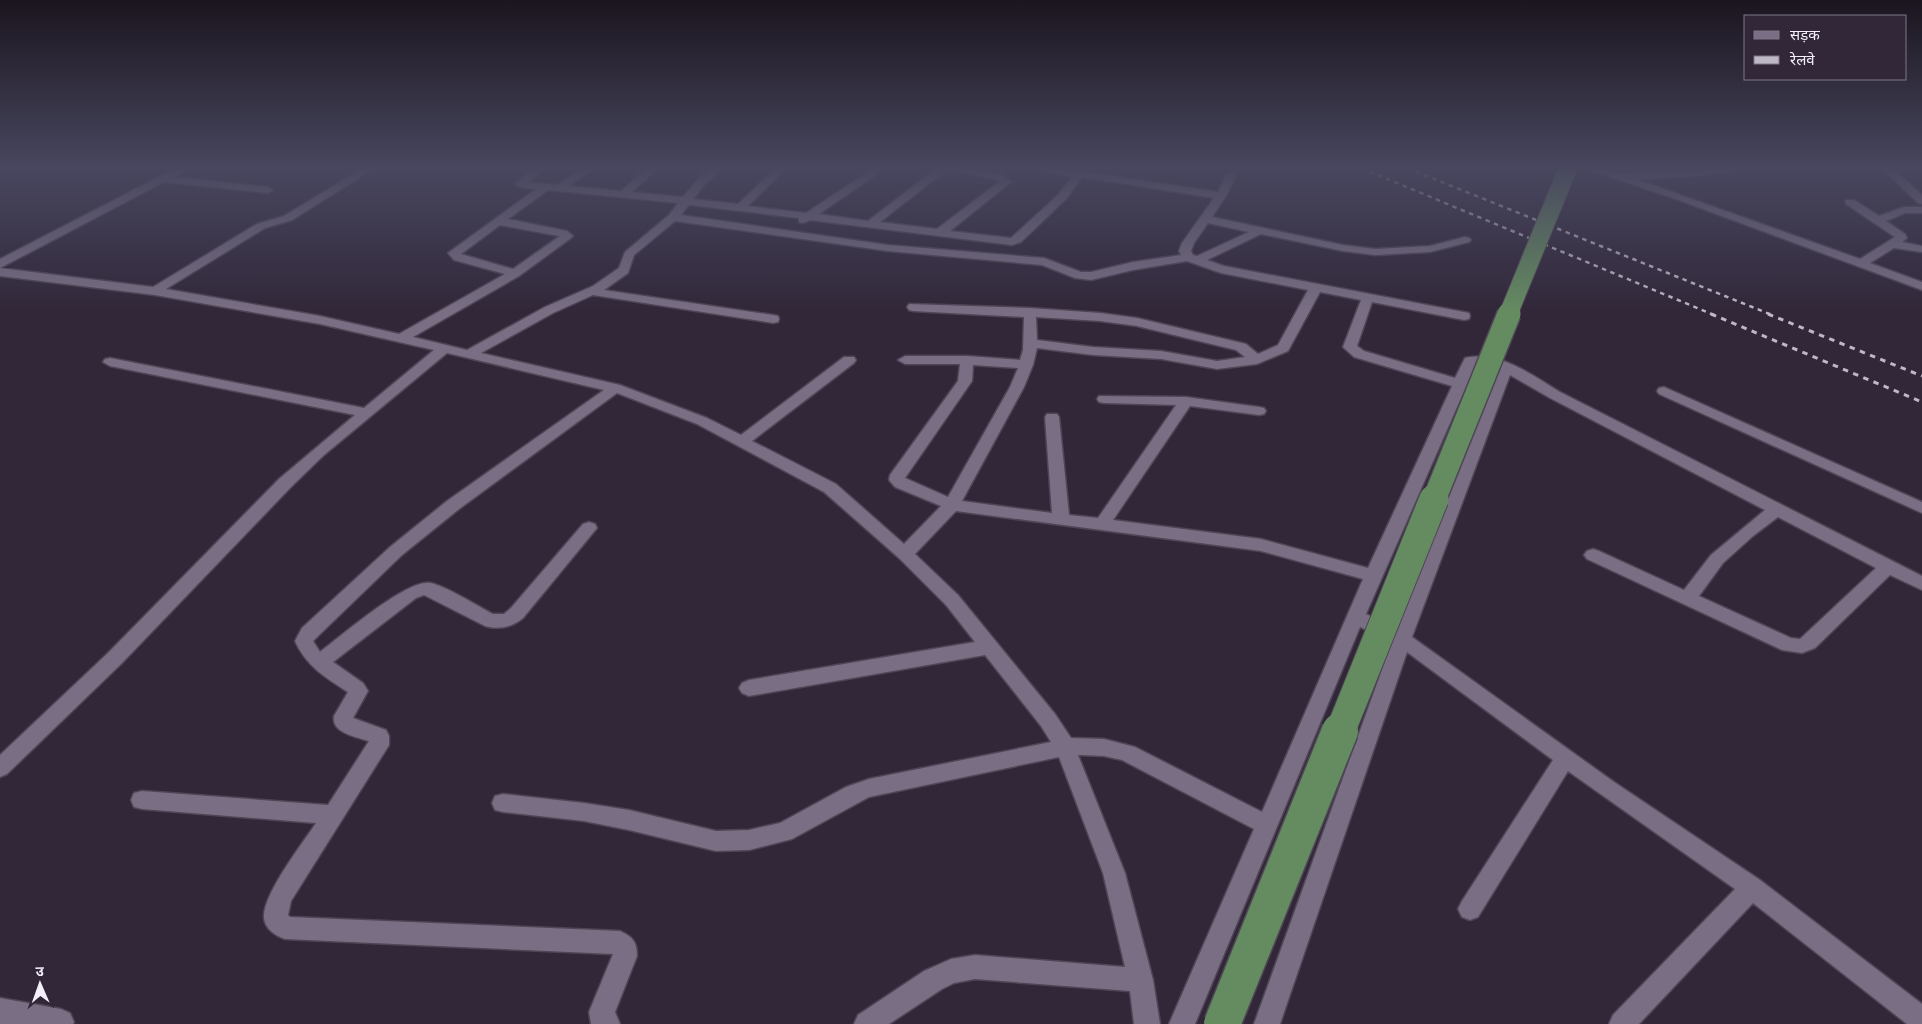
<svg xmlns="http://www.w3.org/2000/svg" width="1922" height="1024" font-family="'Nunito Sans','Noto Sans Devanagari',sans-serif">
	<rect width="100%" height="100%" fill="#312739"/>
	<g fill="none" stroke-linecap="round" stroke-linejoin="round">
		<g stroke="#4e4555" stroke-width="3">
			<path id="minor" d="M 176,168 L 189,168 L 174,177 L 268,187 L 273,190 L 268,193 L 164,182 L 0,268 L 0,259 Z
				M 363,168 L 375,168 L 292,220 L 265,228 L 166,289 L 320,316 L 399,334 L 505,274 L 454,260 L 448,253 L 536,189 L 520,187 L 515,184 L 534,168 L 545,168 L 529,182 L 557,185 L 582,168 L 594,168 L 569,186 L 621,191 L 647,168 L 658,168 L 632,192 L 683,197 C 695,183 704,168 724,168 L 706,183 L 693,199 L 738,204 L 776,168 L 787,168 L 748,206 L 806,213 L 874,168 L 886,168 L 819,214 L 868,221 L 937,168 L 968,168 L 1002,175 L 1011,182 L 950,231 L 1011,238 L 1058,195 L 1073,176 L 1041,171 L 1036,168 L 1060,168 L 1077,171 L 1079,168 L 1089,168 L 1086,172 L 1218,192 L 1227,174 L 1231,173 L 1236,176 L 1226,196 L 1212,217 L 1343,245 L 1375,249 L 1430,246 L 1465,237 L 1469,238 L 1471,240 L 1469,242 L 1430,252 L 1375,255 L 1343,251 L 1261,234 L 1207,260 L 1224,266 L 1469,313 L 1470,316 L 1469,319 L 1464,320 L 1372,302 L 1357,346 L 1364,351 L 1455,378 L 1465,358 C 1499,350 1532,375 1560,392 L 1922,576 L 1922,590 L 1890,575 L 1815,648 L 1802,653 L 1782,650 L 1587,559 L 1584,555 L 1587,551 L 1593,549 L 1599,551 L 1684,590 L 1711,555 L 1765,510 L 1550,398 L 1510,375 L 1412,637 L 1614,782 L 1760,880 L 1922,1004 L 1922,1024 L 1907,1024 L 1753,903 L 1639,1024 L 1609,1024 L 1613,1015 L 1735,889 L 1568,771 L 1478,917 L 1470,920 L 1462,917 L 1458,909 L 1462,901 L 1553,760 L 1407,652 L 1280,1024 L 1254,1024 L 1392,642 L 1360,627 L 1195,1024 L 1169,1024 L 1254,829 L 1122,760 L 1104,756 L 1081,755 L 1078,755 L 1125,873 L 1153,980 L 1160,1024 L 1134,1024 L 1130,991 L 975,979 L 954,983 L 942,989 L 889,1024 L 854,1024 L 858,1015 L 924,971 L 951,959 L 975,955 L 1125,967 L 1103,873 L 1059,757 L 869,797 L 792,839 L 749,850 L 716,851 L 629,830 L 584,821 L 503,812 L 495,810 L 492,803 L 495,796 L 503,794 L 584,803 L 629,810 L 716,831 L 749,830 L 780,823 L 846,787 L 869,779 L 1051,742 L 1041,726 L 985,655 L 749,696 L 742,693 L 739,688 L 742,683 L 749,680 L 975,642 L 946,605 L 899,558 L 824,492 L 697,424 L 617,393 L 459,509 L 402,555 L 316,638 L 313,641 L 320,652 C 341,636 408,578 431,583 C 448,587 477,606 493,614 L 504,614 L 511,608 L 583,524 L 589,522 L 595,524 L 597,528 L 523,618 C 512,627 499,630 485,626 L 424,595 L 416,598 L 333,662 L 363,683 L 368,691 L 353,718 L 386,730 L 389,736 L 389,745 L 291,901 L 288,915 L 290,917 L 620,931 C 633,937 637,942 637,956 L 615,1012 L 620,1024 L 591,1024 L 589,1012 L 613,954 L 285,939 C 276,936 265,929 264,918 C 262,895 303,843 316,823 L 142,809 L 134,807 L 131,800 L 134,793 L 142,791 L 328,805 L 369,741 C 357,737 331,733 334,716 L 348,692 C 326,678 306,666 295,641 L 302,628 L 390,547 L 447,501 L 604,390 L 447,353 L 324,455 L 291,487 L 122,663 L 7,774 L 0,777 L 0,755 L 108,653 L 279,479 L 355,415 L 110,366 L 103,362 L 105,359 L 110,358 L 364,408 L 434,350 L 320,324 L 155,295 L 0,276 L 0,268 L 153,287 L 257,224 L 284,216 ZM 948,169 L 995,179 L 999,182 L 937,229 L 880,222 ZM 1082,177 L 1214,198 L 1182,243 L 1179,251 L 1181,255 L 1133,262 L 1091,272 L 1081,272 L 1044,258 L 888,245 L 681,215 L 689,205 L 799,218 L 799,222 L 803,223 L 810,220 L 1012,245 L 1021,242 L 1066,199 ZM 548,190 L 678,203 L 669,215 L 625,252 L 619,268 L 593,286 L 545,307 L 467,350 L 413,337 L 519,276 L 571,238 L 573,236 L 567,231 L 508,219 ZM 675,221 L 888,251 L 1042,265 L 1075,278 L 1091,280 L 1133,270 L 1187,261 L 1221,273 L 1308,290 L 1278,345 L 1258,354 L 1246,344 L 1137,318 L 1100,313 L 1030,308 L 909,304 L 907,307 L 909,310 L 913,311 L 1024,317 L 1023,350 L 1020,360 L 967,356 L 905,356 L 898,360 L 905,364 L 960,364 L 958,381 L 890,475 L 889,480 L 895,487 L 941,506 L 904,544 L 836,484 L 752,441 L 854,363 L 856,360 L 854,357 L 844,357 L 741,435 L 707,418 L 620,385 L 481,353 L 553,313 L 593,295 L 773,323 L 778,322 L 779,319 L 778,316 L 773,315 L 604,290 L 628,273 L 634,255 ZM 1208,223 L 1249,232 L 1197,256 L 1193,255 L 1191,251 L 1194,243 ZM 500,225 L 559,236 L 560,236 L 513,269 L 461,254 ZM 1320,292 L 1361,300 L 1343,347 L 1354,357 L 1452,386 L 1368,568 L 1261,539 L 1113,520 L 1190,406 L 1259,415 L 1264,414 L 1266,411 L 1264,408 L 1259,407 L 1186,397 L 1099,396 L 1097,399 L 1099,402 L 1104,403 L 1176,405 L 1098,518 L 1069,515 L 1059,417 L 1057,414 L 1047,414 L 1045,417 L 1052,513 L 962,501 L 1024,387 L 1033,365 L 1037,348 L 1093,355 L 1161,359 L 1217,369 L 1257,364 L 1288,351 ZM 1036,317 L 1100,321 L 1137,326 L 1236,350 L 1245,357 L 1217,361 L 1161,351 L 1093,347 L 1037,340 ZM 1476,364 L 1486,364 L 1499,369 L 1397,629 L 1366,614 ZM 973,365 L 1018,368 L 1010,387 L 948,497 L 905,478 L 972,381 ZM 956,511 L 1261,551 L 1363,579 L 1262,812 L 1135,747 L 1104,739 L 1071,738 L 1055,714 L 958,595 L 915,554 ZM 1778,517 L 1876,568 L 1800,639 L 1791,638 L 1699,596 L 1723,563 L 1753,536 Z
				M 1589,168 L 1604,168 L 1625,175 L 1629,173 L 1738,168 L 1733,171 L 1695,176 L 1636,179 L 1860,259 L 1895,237 L 1846,204 L 1845,202 L 1846,200 L 1854,200 L 1879,216 L 1904,207 L 1922,207 L 1922,213 L 1905,213 L 1886,221 L 1905,234 L 1907,238 L 1902,242 L 1922,246 L 1922,252 L 1894,248 L 1870,263 L 1922,282 L 1922,290 L 1673,198 L 1590,170 Z
				M 1882,168 L 1893,168 L 1922,195 L 1922,204 L 1918,203 Z
				M 1664,387 L 1922,502 L 1922,513 L 1659,394 L 1657,391 L 1659,388 Z
				M 0,998 L 61,1009 L 70,1013 L 74,1022 L 73,1024 L 0,1024 Z"/>
		</g>
		<use href="#minor" fill="#796e83" fill-rule="evenodd"/>
		<path stroke="#beb7c5" stroke-width="2.5" stroke-dasharray="4.5 4.5" stroke-linecap="butt" d="M 1361,168 L 1714,315
			M 1407,168 L 1772,315"/>
		<path stroke="#beb7c5" stroke-width="3" stroke-dasharray="5.5 5.5" stroke-linecap="butt" d="M 1711,314 L 1922,402
			M 1768,314 L 1922,376"/>
		<g stroke="#4e4555" stroke-width="20" stroke-linecap="butt">
			<path id="primary-bridge-far3" d="M 1508,315 L 1568,168"/>
		</g>
		<g stroke="#4e4555" stroke-width="26" stroke-linecap="butt">
			<path id="primary-bridge-far2" d="M 1434,500 L 1509,314"/>
		</g>
		<g stroke="#4e4555" stroke-width="31" stroke-linecap="butt">
			<path id="primary-bridge-far1" d="M 1340,732 L 1434,499"/>
		</g>
		<g stroke="#4e4555" stroke-width="39" stroke-linecap="butt">
			<path id="primary-bridge" d="M 1222,1024 L 1340,731"/>
		</g>
		<use href="#primary-bridge-far3" stroke="#658b61" stroke-width="18"/>
		<use href="#primary-bridge-far2" stroke="#658b61" stroke-width="23"/>
		<use href="#primary-bridge-far1" stroke="#658b61" stroke-width="29"/>
		<use href="#primary-bridge" stroke="#658b61" stroke-width="36"/>
	</g>
	<linearGradient id="sky" x2="0" y2="1"><stop stop-color="#1b151f"/><stop offset="0.54" stop-color="#48475f"/><stop offset="1" stop-color="#48475f" stop-opacity="0"/></linearGradient>
	<rect width="1922" height="311" fill="url(#sky)"/>
	<rect x="1744" y="15" width="162" height="65" fill="#312739" stroke="#7f7787"/>
	<rect x="1754" y="31" width="25" height="8" fill="#796e83" stroke="#7f7787"/>
	<text x="1790" y="40" font-size="15" fill="#f5effb">सड़क</text>
	<rect x="1754" y="56" width="25" height="8" fill="#beb7c5" stroke="#7f7787"/>
	<text x="1790" y="65" font-size="15" fill="#f5effb">रेलवे</text>
	<g transform="translate(40 984) rotate(358)" stroke="#312739" stroke-width="4" paint-order="stroke">
	<path d="M0-4L9 19L0 12L-9 19Z" fill="#f5effb"/>
	<text y="-8" font-size="14" font-weight="bold" text-anchor="middle" fill="#f5effb">उ</text>
	</g>
</svg>
